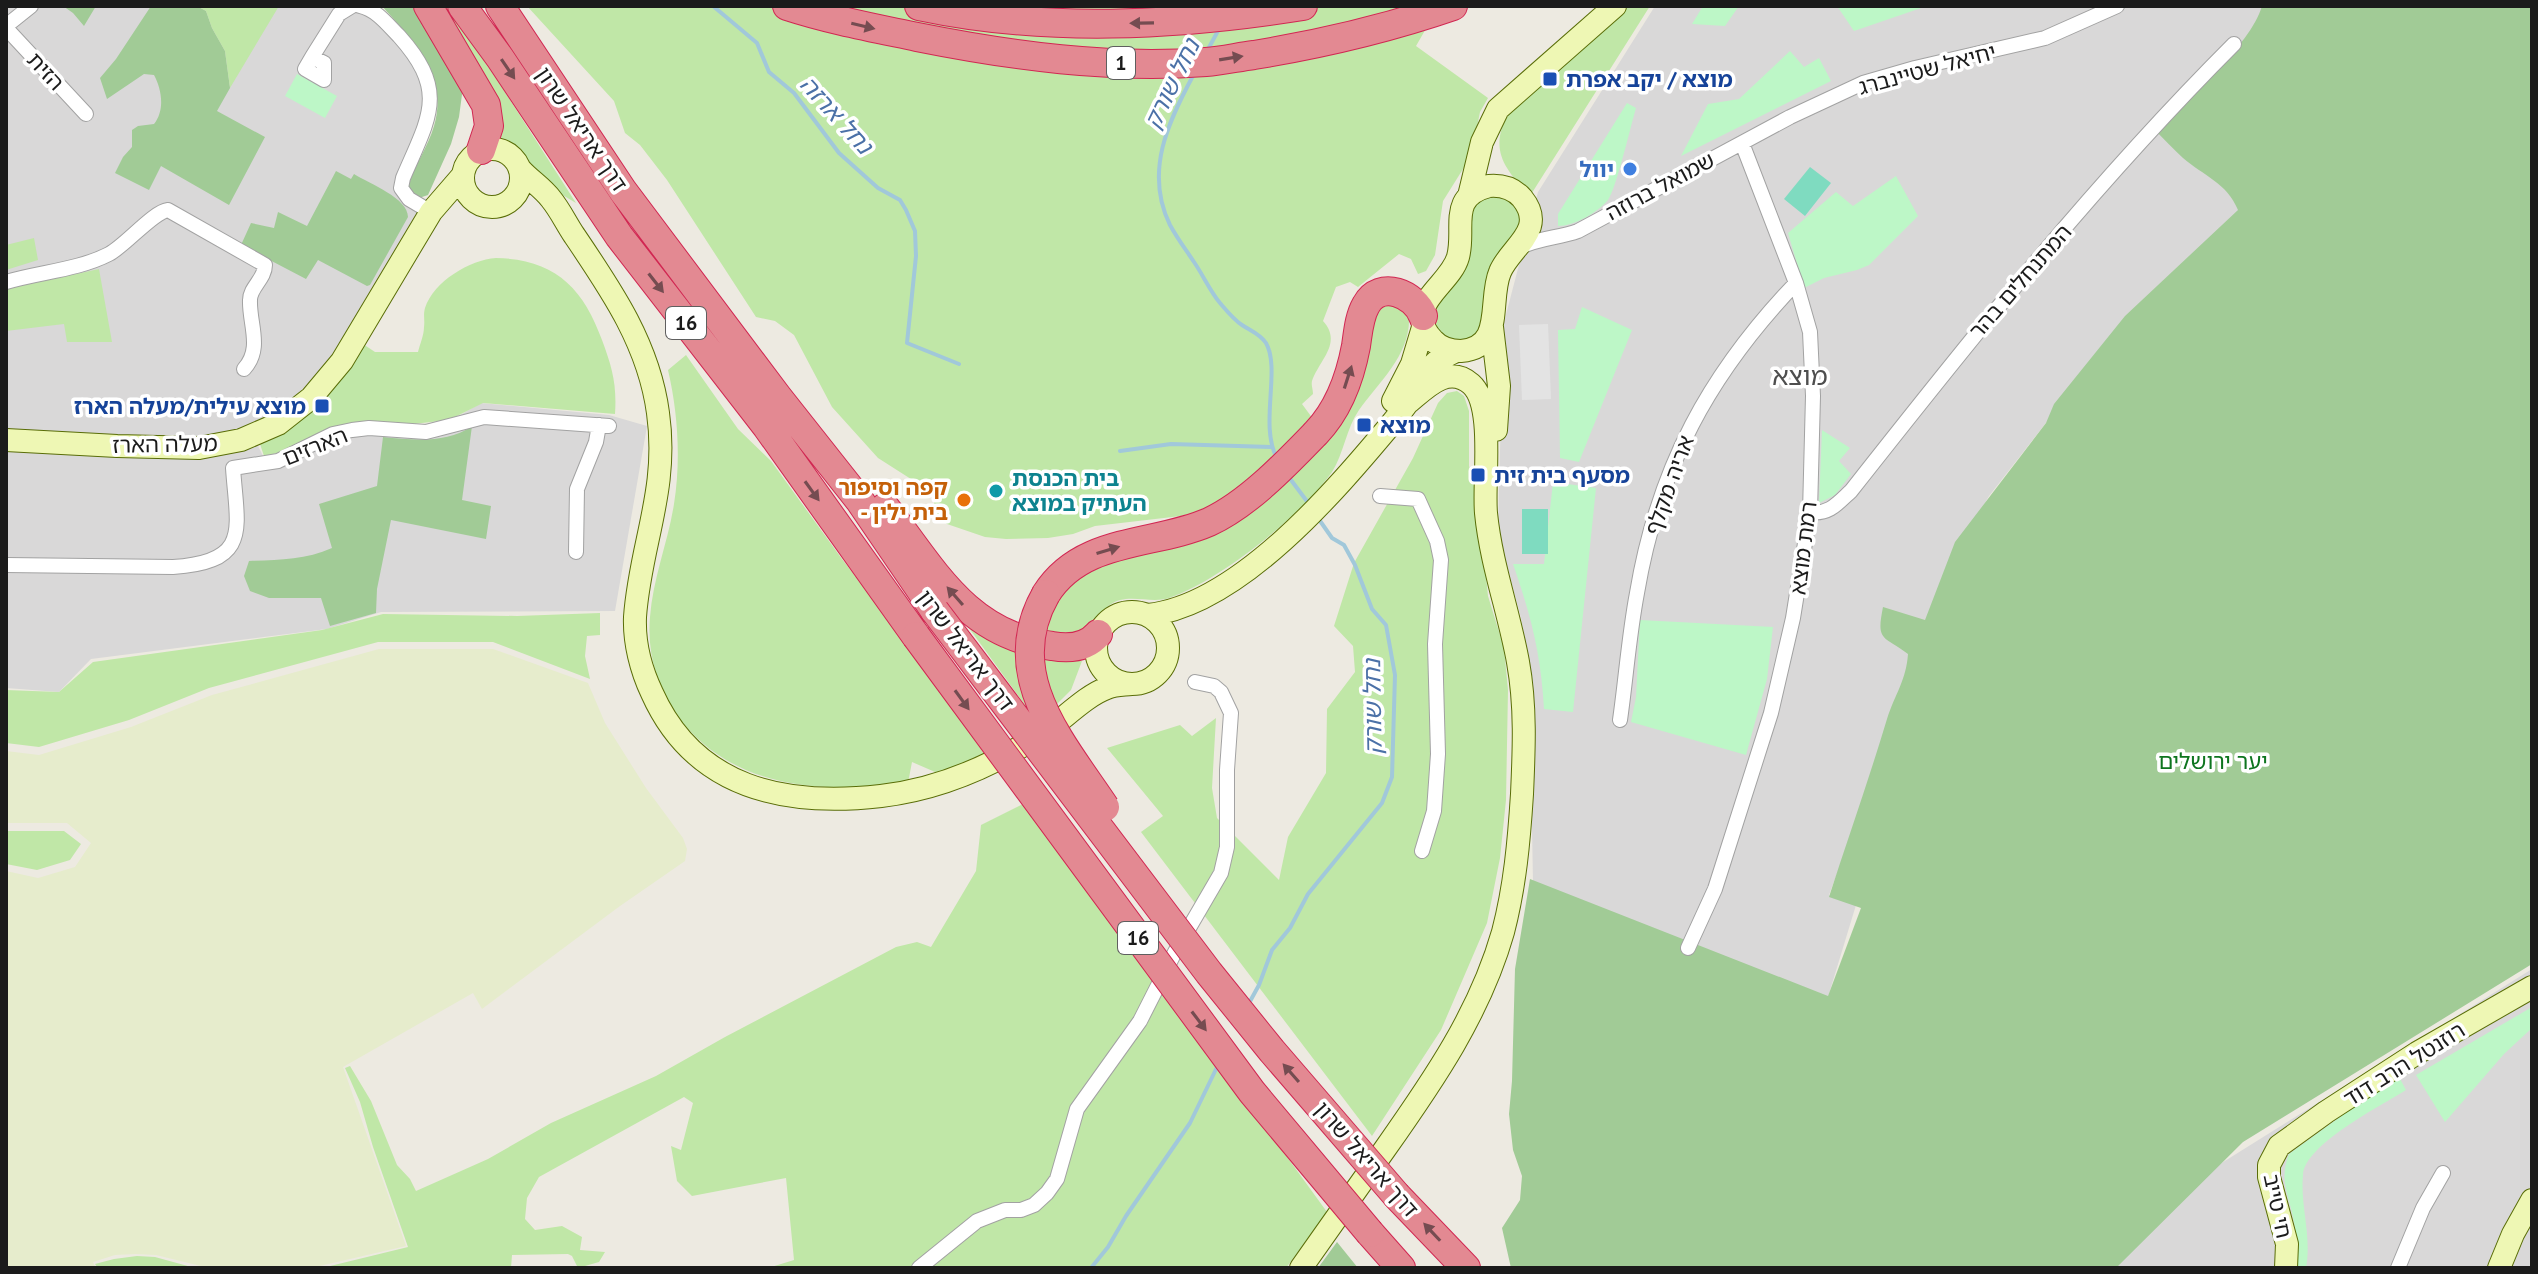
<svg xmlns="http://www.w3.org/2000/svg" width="2538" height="1274" font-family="'PT Sans','Noto Sans Hebrew',sans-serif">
	<rect width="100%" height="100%" fill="#edeae1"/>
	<path fill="#d9d8d8" d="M 6,6 L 166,6 L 216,109 L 277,6 L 378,6 L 425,65 L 434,98 L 433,125 L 410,175 L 422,207 L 334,384 L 255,440 L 263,456 L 280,455 L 319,436 L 428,428 L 450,421 L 481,403 L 609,415 L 647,426 L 615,611 L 381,612 L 327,629 L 91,659 L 59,692 L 6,688 Z
		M 1655,6 L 2263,6 L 2262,24 L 2166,134 L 2244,207 L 2123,324 L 1989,496 L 1959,549 L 1829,895 L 1856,905 L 1828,997 L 1533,882 L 1529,663 L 1521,618 L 1498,533 L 1503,326 L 1538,192 Z
		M 2532,969 L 2532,1268 L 2102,1268 L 2188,1184 Z"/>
	<path fill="#e6eccc" d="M 379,649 L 493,649 L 588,683 L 605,723 L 646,788 L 683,838 L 687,849 L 685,861 L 620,906 L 482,1009 L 473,993 L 343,1067 L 406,1246 L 311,1268 L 209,1268 L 156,1255 L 136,1254 L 115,1255 L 93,1262 L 96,1268 L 6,1268 L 6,871 L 38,878 L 75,867 L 91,843 L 67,823 L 6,823 L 6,751 L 39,755 L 131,727 L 212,695 Z"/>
	<path fill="#c0e7a7" d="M 197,6 L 279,6 L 230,88 L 225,51 L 212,28 L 206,11 Z
		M 437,6 L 446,6 L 498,81 L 576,203 L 544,184 L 517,148 L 497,140 Z
		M 527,6 L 1439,6 L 1416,46 L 1488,98 L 1480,112 L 1473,147 L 1468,161 L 1443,201 L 1435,255 L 1426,271 L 1418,274 L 1411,259 L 1399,254 L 1358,287 L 1350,282 L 1336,287 L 1323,321 C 1343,343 1319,360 1312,381 C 1311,385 1313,389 1313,394 L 1302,404 L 1316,423 L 1267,472 L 1206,510 L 1181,516 L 1095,526 L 1073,534 L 1048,538 L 1006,539 L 985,537 L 947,524 L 932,511 L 936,495 L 878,458 L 832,407 L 794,335 L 775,321 L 756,317 L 667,180 L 640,145 L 625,133 L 614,101 Z
		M 1626,6 L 1650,6 L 1530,196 C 1506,170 1488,150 1508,115 Z
		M 1509,195 L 1523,221 L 1482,332 L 1464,344 L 1444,340 L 1433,324 L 1433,312 L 1468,219 L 1480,196 Z
		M 34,238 L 38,260 L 6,270 L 6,245 Z
		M 496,258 C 554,259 583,287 602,340 C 612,367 617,384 615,414 L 483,403 L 449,420 L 404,425 L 264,456 L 259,441 C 312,421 335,392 363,344 L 375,352 L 418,352 C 420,344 424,335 424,327 C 425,320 423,315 425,308 C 434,281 470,260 496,258 Z
		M 99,269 L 112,342 L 67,342 L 64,324 L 6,331 L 6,289 Z
		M 1392,303 L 1409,316 C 1411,354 1380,381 1359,410 C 1346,429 1344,453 1332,472 C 1302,515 1218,582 1169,598 C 1153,603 1136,596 1120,600 C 1099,606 1093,631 1072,635 C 1063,637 1050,632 1041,631 L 1048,612 L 1080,572 L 1300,465 L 1376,308 Z
		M 686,355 L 738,429 L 771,461 L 842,559 L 992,752 L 942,775 L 912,762 L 908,783 C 823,793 732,791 676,714 C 656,685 647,652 650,617 C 653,578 668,542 674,504 C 681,460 678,413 668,370 Z
		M 1457,391 L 1464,396 L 1469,411 L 1469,466 L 1479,505 L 1488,596 L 1504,648 L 1508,690 L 1506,800 L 1500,858 L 1487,923 L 1441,1030 L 1372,1136 L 1141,832 L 1163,816 L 1107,748 L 1180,725 L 1192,736 L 1216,718 L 1212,788 L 1217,818 L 1279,880 L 1288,837 L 1326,773 L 1327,709 L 1355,672 L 1353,646 L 1334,626 L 1354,563 L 1413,458 L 1438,403 L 1447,393 Z
		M 953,606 L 1022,652 L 1038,723 Z
		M 600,613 L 600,635 L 587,636 L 585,656 L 590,679 L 493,642 L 378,642 L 209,688 L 129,720 L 39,747 L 6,743 L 6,690 L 59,692 L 93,662 L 322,630 L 383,614 L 517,616 Z
		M 1041,653 L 1082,661 L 1071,690 L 1055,706 L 1048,690 Z
		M 1029,801 L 1327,1212 L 1286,1268 L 768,1268 L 794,1260 L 786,1178 L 692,1196 L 677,1181 L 671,1146 L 681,1150 L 693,1103 L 684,1097 L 539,1177 L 527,1198 L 525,1219 L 535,1230 L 562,1226 L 582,1237 L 580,1250 L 605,1252 L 599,1262 L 578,1268 L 572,1256 L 568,1254 L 512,1255 L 511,1268 L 322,1268 L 408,1247 L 373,1147 L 360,1102 L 345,1068 L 350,1066 L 371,1101 L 397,1165 L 410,1179 L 416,1191 L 488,1159 L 551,1123 L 656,1076 L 725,1037 L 896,947 L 917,942 L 931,947 L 976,871 L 981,825 Z
		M 6,831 L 64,831 L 81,844 L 70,860 L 37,870 L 6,864 Z
		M 137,1256 L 155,1257 L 195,1268 L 98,1268 L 95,1264 L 114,1259 Z"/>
	<path fill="#a1cb96" d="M 63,6 L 96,6 L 84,26 L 73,13 Z
		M 151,6 L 197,6 L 206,11 L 212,28 L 225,51 L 230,88 L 217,111 L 265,137 L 229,205 L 161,166 L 149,190 L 115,173 L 123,157 L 132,147 L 132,130 L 138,126 L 154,124 C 165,110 162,90 154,75 L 144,74 L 107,99 L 100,78 L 116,59 Z
		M 382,6 L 416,6 L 463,87 L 459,117 L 451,144 L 428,195 L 419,198 L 409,190 L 409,184 C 415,164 428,147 434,126 C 449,77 412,40 382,6 Z
		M 2262,6 L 2532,6 L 2532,964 L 2243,1142 L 2116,1268 L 1511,1268 L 1502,1228 L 1520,1200 L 1522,1176 L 1513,1150 L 1509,1114 L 1512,1081 L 1515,969 L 1530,879 L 1828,996 L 1861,908 L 1829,897 C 1848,838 1869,779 1887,719 C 1895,694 1906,681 1908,654 C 1883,635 1876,642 1883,607 L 1925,620 L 1955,542 L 2046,423 L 2054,404 L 2125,316 L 2238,210 C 2227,183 2204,176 2183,158 C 2173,149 2164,139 2155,130 C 2186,98 2250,47 2262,6 Z
		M 336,171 L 351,179 L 354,174 C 370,184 408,198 408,217 L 370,285 L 367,286 L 318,260 L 306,279 L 241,245 L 251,223 L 274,228 L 278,212 L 307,226 Z
		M 472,426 L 462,500 L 491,506 L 486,539 L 391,520 L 377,589 L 376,613 L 330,626 L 321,598 L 269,598 L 250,591 L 244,576 L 249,561 C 278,560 305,560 332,548 L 319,504 L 377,486 L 383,437 C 413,440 446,444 472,426 Z
		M 1337,1242 L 1358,1268 L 1318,1268 Z"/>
	<path fill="#bdf7c7" d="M 1703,6 L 1739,6 L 1725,26 L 1692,24 Z
		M 1837,6 L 1927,6 L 1854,31 Z
		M 1790,51 L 1804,67 L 1819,58 L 1831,81 L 1681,156 L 1708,104 L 1739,99 Z
		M 297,74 L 337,96 L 325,118 L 285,96 Z
		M 1627,103 L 1636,108 C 1631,125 1616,189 1608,200 C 1597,213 1574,226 1558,226 L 1558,214 Z
		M 1896,176 L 1918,216 L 1869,265 L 1857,270 L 1824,278 L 1804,288 L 1788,233 L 1836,192 L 1853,206 Z
		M 1582,307 L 1632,330 L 1579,462 L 1560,458 L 1558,330 L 1575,329 Z
		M 1822,430 L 1850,448 L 1839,461 L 1851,474 L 1835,495 L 1819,503 Z
		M 1553,482 L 1596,488 L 1573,712 L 1544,709 C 1541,654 1531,616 1513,564 L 1544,564 Z
		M 1640,620 L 1773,627 L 1767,679 L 1746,755 L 1631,722 L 1636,697 Z
		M 2532,1007 L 2532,1028 L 2504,1054 L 2445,1122 L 2416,1075 Z
		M 2398,1075 L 2406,1090 C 2381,1106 2305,1144 2303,1175 C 2300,1206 2312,1236 2306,1268 L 2294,1268 C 2297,1253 2297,1238 2294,1223 C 2290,1196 2278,1182 2289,1154 Z"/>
	<path fill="#7fdbc0" d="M 1810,167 L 1831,183 L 1805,216 L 1784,199 Z
		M 1522,509 L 1548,509 L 1548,554 L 1522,554 Z"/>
	<path fill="#e3e3e3" d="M 1548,324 L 1551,399 L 1522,400 L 1519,325 Z"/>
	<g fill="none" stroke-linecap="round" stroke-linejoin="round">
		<path stroke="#a1c8da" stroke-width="4" d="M 713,6 L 757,43 L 769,72 L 794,93 L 839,153 L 878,188 L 900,200 L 906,210 L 915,231 L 916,256 L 907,343 L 959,364
			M 1206,53 L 1219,29
			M 1194,74 C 1168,122 1144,172 1170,225 C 1177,238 1186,250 1194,262 C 1203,275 1210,291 1220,303 C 1226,310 1234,320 1242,325 C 1251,331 1260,334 1266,343 C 1281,369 1259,426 1277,458
			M 1120,451 L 1171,444 L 1271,447
			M 1288,476 L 1309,504
			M 1248,1005 L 1259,985 L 1272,950 L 1290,928 L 1308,894 L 1382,803 L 1392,777 L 1395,675 L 1386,625 L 1372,609 L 1355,565 L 1344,545 L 1332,538 L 1318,518
			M 1091,1268 L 1108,1247 L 1126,1216 L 1190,1123 L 1219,1063"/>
		<g stroke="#a2a2a2" stroke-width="16">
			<path id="street" d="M 360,6 C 377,10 387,24 399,36 C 449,92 429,117 403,178 L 401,188 L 409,199 L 431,212
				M 6,26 L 31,6
				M 6,28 L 86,114
				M 312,57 L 339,14 L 352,6
				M 312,57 L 324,63 L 324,80 L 305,69 Z
				M 1521,247 C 1539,238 1559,238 1578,231 L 1790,117 L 1863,83 L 1915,68 L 2045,38 L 2117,6
				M 6,282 C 39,272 78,270 109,254 C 126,245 153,212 168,210 L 265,265 C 265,279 250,287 250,300 C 249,324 263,348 244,369
				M 1380,496 L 1418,499 L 1437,541 L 1441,560 L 1435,644 L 1438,754 L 1434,811 L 1422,851
				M 1810,512 C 1829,515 1838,503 1851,491 C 1973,336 2095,183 2234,44
				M 576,552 L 577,489 L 596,442 L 599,425
				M 6,565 L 173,567 C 252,562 237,528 233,468 L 278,461 L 333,434 L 352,430 L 369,428 L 426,432 L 484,417 L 609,426
				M 1620,720 C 1626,678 1629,635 1637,593 C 1658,468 1709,374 1796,283
				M 1688,948 L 1715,889 L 1771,713 L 1793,618 L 1810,512 L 1813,396 L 1810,332 L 1796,283 L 1742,143
				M 919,1268 L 977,1221 L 1005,1210 L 1021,1210 L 1034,1205 L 1047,1193 L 1057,1179 L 1077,1109 L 1140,1021 L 1175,952 L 1221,873 L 1227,847 L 1227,770 L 1231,713 L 1221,692 L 1214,686 L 1195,682
				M 2398,1268 L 2423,1208 L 2443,1173"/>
		</g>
		<g stroke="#596d07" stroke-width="24">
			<path id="secondary" d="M463 178a29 29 0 1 1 58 0a29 29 0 1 1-58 0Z
				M 521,170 C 530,180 543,188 551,199 C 560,210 566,223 574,235 C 612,291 649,345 658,413 C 669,490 640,545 635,617 C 634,642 641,670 652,693 C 695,789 785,807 881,796 C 941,789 993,766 1043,733 C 1063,720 1085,696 1107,688 C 1114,685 1123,685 1131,684
				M 1489,186 C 1501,185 1513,188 1522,198 C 1548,230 1510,247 1500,272 C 1488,300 1505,348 1461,351 C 1450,351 1440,348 1433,340 C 1400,306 1450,286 1458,257 C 1466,228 1447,197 1489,186 Z
				M 1469,196 L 1482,142 L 1498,109 L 1615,6
				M 1492,327 L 1499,386 L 1496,430
				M 1393,401 L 1412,364 L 1424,324
				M 6,440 L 117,446 L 199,448 L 241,440 L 278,424 L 311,398 L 342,361 L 431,212 L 463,175
				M1096 648a36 36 0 1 1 72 0a36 36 0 1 1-72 0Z
				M 1148,615 C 1239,605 1336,490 1392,423 C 1403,410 1412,397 1421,383 C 1425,377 1429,368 1435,363 C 1440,358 1449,355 1456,351
				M 1301,1268 C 1329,1228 1357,1189 1385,1149 C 1433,1081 1480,1013 1503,932 C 1515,886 1519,841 1522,794 C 1524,750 1526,706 1518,662 C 1509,612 1491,564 1486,513 C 1483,481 1495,405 1471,384 C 1448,364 1426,388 1409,402
				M 2286,1268 L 2287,1244 L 2269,1177 L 2269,1165 L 2279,1146 L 2326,1112 L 2417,1053 L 2532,987
				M 2499,1268 L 2513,1234 L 2532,1200"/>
		</g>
		<g stroke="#d12752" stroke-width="30">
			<path id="highway" d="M 428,6 L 486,105 L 489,126 L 481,150
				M 462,6 L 500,58 L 619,236 L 767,427 L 916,636
				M 500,6 L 623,191 L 777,396 L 860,501 L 935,611
				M 787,6 C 830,20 874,28 917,37 C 1012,56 1109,69 1206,62 C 1222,61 1238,57 1254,55 C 1321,44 1389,28 1453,6
				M 919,6 C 1046,33 1176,26 1303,6
				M 885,507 C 933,569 966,635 1052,646 C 1069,649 1086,648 1098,634
				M 1046,594 C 1082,537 1154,546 1209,522 C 1248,504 1286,464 1316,433 C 1339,409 1350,378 1356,346 C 1358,333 1359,317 1366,305 C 1380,279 1415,294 1423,316
				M 1397,1196 L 1466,1268
				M 1370,1233 L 1401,1268"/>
		</g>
		<use href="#street" stroke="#fff" stroke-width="14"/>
		<use href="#secondary" stroke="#eef7b4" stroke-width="22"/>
		<use href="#highway" stroke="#e38992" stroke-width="28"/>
		<g stroke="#d12752" stroke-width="30" stroke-linecap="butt">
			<path id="highway-bridge" d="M 1046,594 C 1000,674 1061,741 1105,807
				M 935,611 L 1209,973 L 1272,1051 L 1397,1196
				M 916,636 L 1252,1092 L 1370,1233"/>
		</g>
		<use href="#highway-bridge" stroke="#e38992" stroke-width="28"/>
	</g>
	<defs><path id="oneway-solid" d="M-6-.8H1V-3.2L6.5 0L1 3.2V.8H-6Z" transform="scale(2)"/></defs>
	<g fill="#754c51">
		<use href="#oneway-solid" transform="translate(1142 23) rotate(179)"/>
		<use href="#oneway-solid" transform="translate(863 26) rotate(13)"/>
		<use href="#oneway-solid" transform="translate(1231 58) rotate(-9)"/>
		<use href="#oneway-solid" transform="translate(508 69) rotate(56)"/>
		<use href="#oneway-solid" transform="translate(656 283) rotate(52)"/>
		<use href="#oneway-solid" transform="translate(1348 377) rotate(-72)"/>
		<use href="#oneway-solid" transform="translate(812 491) rotate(54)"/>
		<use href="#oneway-solid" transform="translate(1108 550) rotate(-17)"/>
		<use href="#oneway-solid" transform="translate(955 596) rotate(-131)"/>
		<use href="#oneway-solid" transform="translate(962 700) rotate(54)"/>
		<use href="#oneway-solid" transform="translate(1199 1021) rotate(53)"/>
		<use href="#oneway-solid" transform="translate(1291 1073) rotate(-131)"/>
		<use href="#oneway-solid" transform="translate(1432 1232) rotate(-133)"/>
	</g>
	<g fill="#1a4fb4" stroke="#fff" stroke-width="3">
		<rect x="1542" y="71" width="16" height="16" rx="4"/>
		<rect x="314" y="398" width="16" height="16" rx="4"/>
		<rect x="1356" y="417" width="16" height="16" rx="4"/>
		<rect x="1470" y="467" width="16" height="16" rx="4"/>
	</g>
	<circle fill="#3f7fe0" stroke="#fff" stroke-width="3" cx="1630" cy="169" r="8"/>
	<circle fill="#0f9aa8" stroke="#fff" stroke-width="3" cx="996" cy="491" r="8"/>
	<circle fill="#e8710a" stroke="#fff" stroke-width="3" cx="964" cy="500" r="8"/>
	<g text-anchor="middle" stroke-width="7" stroke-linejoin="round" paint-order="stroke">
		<g fill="#fff" stroke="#5f5f5f" stroke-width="2">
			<rect x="1107" y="47" width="28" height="32" rx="6"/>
			<rect x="666" y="307" width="40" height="32" rx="6"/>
			<rect x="1118" y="922" width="40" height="32" rx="6"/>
		</g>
		<g font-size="20" font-weight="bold" fill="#1b1b1b">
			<text x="1121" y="70">1</text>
			<text x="686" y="330">16</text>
			<text x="1138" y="945">16</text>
		</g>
		<g font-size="22" fill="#1b1b1b" stroke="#fff">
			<text transform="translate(1927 69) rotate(-15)" y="8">יחיאל שטיינברג</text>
			<text transform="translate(46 71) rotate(47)" y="8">הזית</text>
			<text transform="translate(582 129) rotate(56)" y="8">דרך אריאל שרון</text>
			<text transform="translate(1660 186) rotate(-28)" y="8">שמואל ברוזה</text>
			<text transform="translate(2020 281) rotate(-49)" y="8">המתנחלים בהר</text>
			<text transform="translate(165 444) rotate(-1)" y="8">מעלה הארז</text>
			<text transform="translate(315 446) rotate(-22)" y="8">הארזים</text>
			<text transform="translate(1669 485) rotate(-70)" y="8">אריה מקלף</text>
			<text transform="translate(1803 548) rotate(-83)" y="8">רמת מוצא</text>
			<text transform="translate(966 650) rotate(53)" y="8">דרך אריאל שרון</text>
			<text transform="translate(2404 1064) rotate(-32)" y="8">רוזנטל הרב דוד</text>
			<text transform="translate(1367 1159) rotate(49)" y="8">דרך אריאל שרון</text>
			<text transform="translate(2278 1206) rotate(78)" y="8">חי טייב</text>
		</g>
		<g font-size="22" font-weight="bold" fill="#164399" stroke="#fff" text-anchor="start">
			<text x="1566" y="87">מוצא / יקב אפרת</text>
			<text x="306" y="414" text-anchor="end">מוצא עילית/מעלה הארז</text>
			<text x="1380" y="433">מוצא</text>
			<text x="1494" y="483">מסעף בית זית</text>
		</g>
		<g font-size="22" font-weight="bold" fill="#366cbe" stroke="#fff" text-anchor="end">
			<text x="1614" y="177">יוול</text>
		</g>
		<g font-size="22" font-weight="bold" fill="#0d838f" stroke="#fff" text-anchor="start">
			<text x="1012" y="486">בית הכנסת<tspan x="1012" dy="25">העתיק במוצא</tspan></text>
		</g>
		<g font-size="22" font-weight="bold" fill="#c56008" stroke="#fff" text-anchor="end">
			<text x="948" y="495">קפה וסיפור<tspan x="948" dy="25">- בית ילין</tspan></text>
		</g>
		<g font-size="22" fill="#0e751f" stroke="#fff">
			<text x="2213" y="769">יער ירושלים</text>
		</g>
		<g font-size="24" font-style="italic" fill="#4b71a7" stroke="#fff">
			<text transform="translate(1172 84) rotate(-64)" y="8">נחל שורק</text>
			<text transform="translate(836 115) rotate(48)" y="8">נחל ארזה</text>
			<text transform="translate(1373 707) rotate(-91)" y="8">נחל שורק</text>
		</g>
		<g font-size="26" fill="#4e4e4e" stroke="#fff">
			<text x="1800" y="385">מוצא</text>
		</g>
	</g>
	<rect width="2538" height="1274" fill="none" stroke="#1b1b1b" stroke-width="16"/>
</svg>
